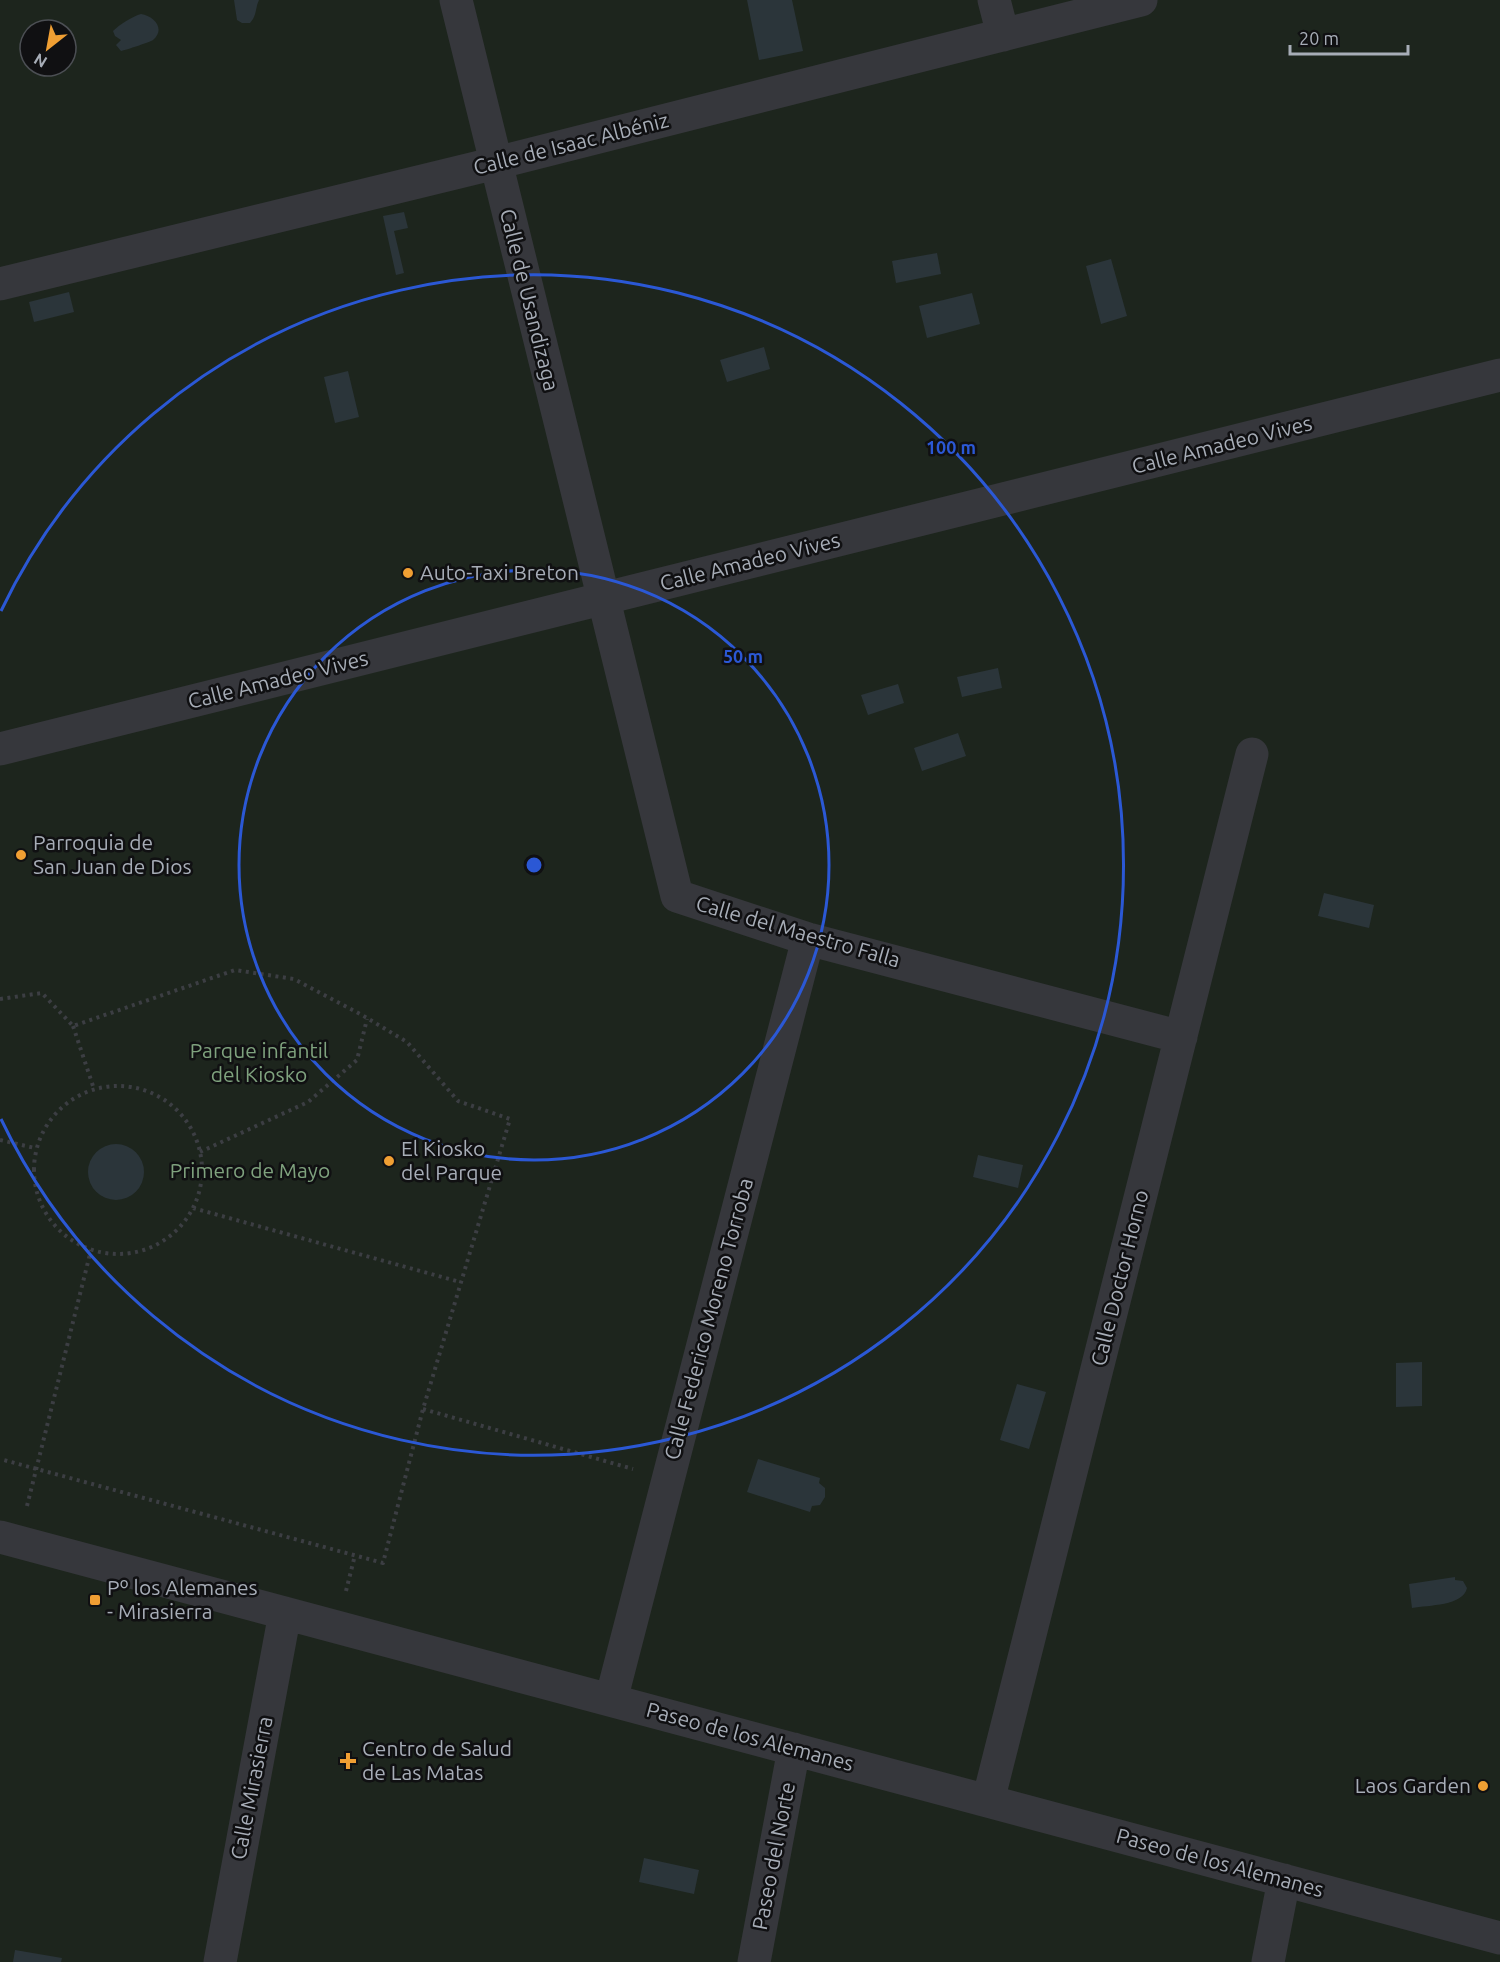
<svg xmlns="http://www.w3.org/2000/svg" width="1500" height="1962" font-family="Ubuntu,sans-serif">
	<rect width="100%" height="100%" fill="#151517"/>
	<path fill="#1d251d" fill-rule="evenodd" d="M 0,0 L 1500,0 L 1500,1962 L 0,1962 ZM 30,30 L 66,30 L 66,66 L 30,66 Z"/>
	<path fill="#2b353a" d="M 234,0 L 259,0 C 255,8 257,16 250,23 L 242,23 L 237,20 Z
		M 747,0 L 792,0 L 803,51 L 759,60 Z
		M 141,14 C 154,16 166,29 153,40 C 150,42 126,50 121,51 L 116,45 L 121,40 L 115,36 L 113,31 C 119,25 133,16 141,14 Z
		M 404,212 L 408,228 L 394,231 L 404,273 L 396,275 L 383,216 Z
		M 937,253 L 941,274 L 896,283 L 892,261 Z
		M 1111,259 L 1127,316 L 1101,324 L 1086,266 Z
		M 69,292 L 74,312 L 34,322 L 29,302 Z
		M 972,293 L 980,324 L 927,338 L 919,306 Z
		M 764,347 L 770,369 L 727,382 L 720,360 Z
		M 348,371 L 359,417 L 335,423 L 324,377 Z
		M 998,668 L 1002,688 L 962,697 L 957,677 Z
		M 898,684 L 904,703 L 868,715 L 861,695 Z
		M 958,733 L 966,756 L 922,771 L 914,748 Z
		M 1324,893 L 1374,905 L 1369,928 L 1318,916 Z
		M88 1172a28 28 0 1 1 56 0a28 28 0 1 1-56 0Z
		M 978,1155 L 1023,1165 L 1018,1188 L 973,1177 Z
		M 1422,1362 L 1422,1406 L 1396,1407 L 1396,1363 Z
		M 1017,1384 L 1046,1392 L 1029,1449 L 1000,1440 Z
		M 758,1459 L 820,1478 L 819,1483 L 825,1488 L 825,1497 L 820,1505 L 812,1506 L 810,1512 L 747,1492 Z
		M 1455,1577 L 1455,1580 L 1463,1581 L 1467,1588 C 1463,1606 1429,1605 1412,1608 L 1409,1584 Z
		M 644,1858 L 699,1870 L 694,1894 L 639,1882 Z
		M 15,1950 L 62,1958 L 61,1962 L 13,1962 Z"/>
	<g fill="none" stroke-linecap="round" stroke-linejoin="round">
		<path stroke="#3c3e43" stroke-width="4" stroke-dasharray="3 4.5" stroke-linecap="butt" d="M 0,999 L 42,993 L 73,1026 L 235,970 L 294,979 L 362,1015 L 407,1042 L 458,1101 L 510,1119 L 423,1409 L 383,1563 L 0,1459
			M 73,1026 L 94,1089
			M34 1170a84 84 0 1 1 168 0a84 84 0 1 1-168 0Z
			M 0,1140 L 35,1148
			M 200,1152 L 308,1102 L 357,1060 L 367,1019
			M 193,1208 L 460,1282
			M 423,1409 L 633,1469
			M 27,1506 L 91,1250
			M 346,1591 L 355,1555"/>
		<path stroke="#36373c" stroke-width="33" d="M 456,0 L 677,896 L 808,939 L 1181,1037
			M 994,0 L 1003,35
			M 0,284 L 496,163 L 1141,0
			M 0,749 L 1500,375
			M 0,1537 L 1500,1938
			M 611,1700 L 808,939
			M 988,1801 L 1252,754
			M 220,1962 L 285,1613
			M 754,1962 L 794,1749
			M 1268,1962 L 1284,1880"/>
	</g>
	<g fill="none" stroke="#2b58d5" stroke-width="3">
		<circle cx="534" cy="865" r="295"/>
		<path d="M1 611A590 590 0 1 1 1 1119"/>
	</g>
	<g fill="#f09f33" stroke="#101012" stroke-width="2">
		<circle cx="408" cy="573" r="6"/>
		<circle cx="21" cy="855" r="6"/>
		<circle cx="389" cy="1161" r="6"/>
		<rect x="89" y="1594" width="12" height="12" rx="3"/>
		<path d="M345 1752h6v6h6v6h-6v6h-6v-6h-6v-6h6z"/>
		<circle cx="1483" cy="1786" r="6"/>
	</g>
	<g text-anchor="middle" stroke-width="5" stroke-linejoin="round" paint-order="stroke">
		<g font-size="21" fill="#a7adb7" stroke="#101012">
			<text transform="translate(571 144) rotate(-14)" y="7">Calle de Isaac Albéniz</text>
			<text transform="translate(529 300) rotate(76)" y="7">Calle de Usandizaga</text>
			<text transform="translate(1222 445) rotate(-14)" y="7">Calle Amadeo Vives</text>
			<text transform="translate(750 562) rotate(-14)" y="7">Calle Amadeo Vives</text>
			<text transform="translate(278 680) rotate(-14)" y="7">Calle Amadeo Vives</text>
			<text transform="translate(798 932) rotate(16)" y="7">Calle del Maestro Falla</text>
			<text transform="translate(1120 1278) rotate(-76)" y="7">Calle Doctor Horno</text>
			<text transform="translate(709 1319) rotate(-75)" y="7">Calle Federico Moreno Torroba</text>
			<text transform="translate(750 1737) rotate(15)" y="7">Paseo de los Alemanes</text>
			<text transform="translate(252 1788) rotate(-79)" y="7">Calle Mirasierra</text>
			<text transform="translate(774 1856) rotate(-79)" y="7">Paseo del Norte</text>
			<text transform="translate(1220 1863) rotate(15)" y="7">Paseo de los Alemanes</text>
		</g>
		<g font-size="21" fill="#a7adb7" stroke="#101012" text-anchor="start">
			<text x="420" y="580">Auto-Taxi Breton</text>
			<text x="33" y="850">Parroquia de<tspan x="33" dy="24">San Juan de Dios</tspan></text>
			<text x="401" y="1156">El Kiosko<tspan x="401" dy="24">del Parque</tspan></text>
			<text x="107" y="1595">Pº los Alemanes<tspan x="107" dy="24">- Mirasierra</tspan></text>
			<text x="362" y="1756">Centro de Salud<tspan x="362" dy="24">de Las Matas</tspan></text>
			<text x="1471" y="1793" text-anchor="end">Laos Garden</text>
		</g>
		<g font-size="21" fill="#7fa27e" stroke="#101012">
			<text x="259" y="1058">Parque infantil<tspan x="259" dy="24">del Kiosko</tspan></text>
			<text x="250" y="1178">Primero de Mayo</text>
		</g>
	</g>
	<circle cx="534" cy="865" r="9" fill="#2b58d5" stroke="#101012" stroke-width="3"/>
	<g font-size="18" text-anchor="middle" font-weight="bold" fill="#2b58d5" stroke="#101012" stroke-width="5" stroke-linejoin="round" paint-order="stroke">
		<text x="951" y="454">100 m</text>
		<text x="743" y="663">50 m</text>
	</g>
	<g transform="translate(48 48) rotate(211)"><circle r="28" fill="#101012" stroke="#4c4f54" stroke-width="1.5"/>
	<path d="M0-4.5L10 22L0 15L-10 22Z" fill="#f09f33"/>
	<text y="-9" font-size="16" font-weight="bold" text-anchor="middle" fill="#a7adb7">N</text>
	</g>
	<path d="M1290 45v9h118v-9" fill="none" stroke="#a7adb7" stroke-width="3"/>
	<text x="1299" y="45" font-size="18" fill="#a7adb7" stroke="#101012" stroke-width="4.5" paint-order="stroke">20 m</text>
</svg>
